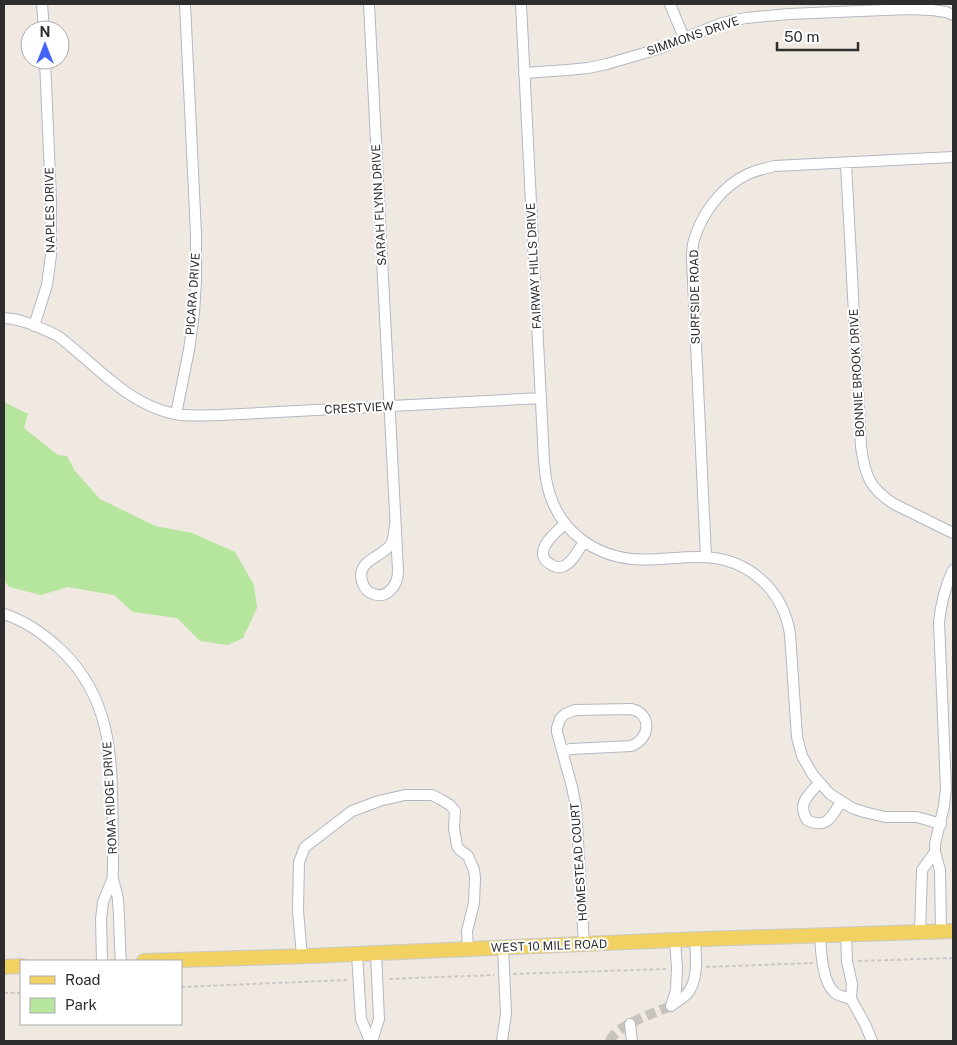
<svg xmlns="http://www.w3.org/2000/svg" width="957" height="1045" font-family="'Public Sans',sans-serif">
	<rect width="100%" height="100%" fill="#efe9e1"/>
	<path fill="#b6e59e" d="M 4,402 L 28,414 L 24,428 L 58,455 L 67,456 L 75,471 L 100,499 L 155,526 L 192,533 L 235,552 L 254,585 L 257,608 L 243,638 L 228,645 L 200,641 L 177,618 L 133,612 L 114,595 L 68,587 L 41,595 L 9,587 L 4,580 Z"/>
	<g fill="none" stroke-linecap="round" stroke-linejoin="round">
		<path stroke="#c8c4bd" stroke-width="10" stroke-dasharray="10 5" stroke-linecap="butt" d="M 610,1041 C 615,1026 656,1012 671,1006"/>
		<g stroke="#b4b7c1" stroke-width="12">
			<path id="minor" d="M 42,4 L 44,30
				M 369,4 L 398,571 C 398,585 387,601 371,593 C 366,591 363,585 362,581 C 356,560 382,558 391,544 C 394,539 394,531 395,525
				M 521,4 L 544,461 C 545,472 546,484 550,495 C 562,532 594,555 632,559 C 656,561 680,556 704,557 C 749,559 783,590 790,634 L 797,737 L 802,756 L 813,775 L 830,794 L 852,808 L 864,812 L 885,817 L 917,817 L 941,824
				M 670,4 L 684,38
				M 524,73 L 567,70 L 588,68 L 607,64 L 658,49 L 722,23 L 746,18 L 789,14 L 908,9 L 932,10 L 946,12 L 953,15
				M 846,163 L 861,447 C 865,475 869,488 894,504 L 953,533
				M 4,318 C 23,319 41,328 58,336 C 95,364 128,405 175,414 C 190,417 206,415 221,415 L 541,398
				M 34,326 L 47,285 L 51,255 L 51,200 L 45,60
				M 176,414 L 189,350 L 194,313 L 196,281 L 196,234 L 185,4
				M 565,524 C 555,533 531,552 550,564 C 554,567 559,568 564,566 C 573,562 578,550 584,542
				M 706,557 L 692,259 C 692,253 692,246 694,240 C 702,213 722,186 748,174 C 757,170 766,168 775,166 L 953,157
				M 4,614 C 26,621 44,634 61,650 C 118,704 111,773 113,845 C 113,852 113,860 113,867 C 113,871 112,875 113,879 C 114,886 118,893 118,901 C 120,921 119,941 121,961
				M 562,751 L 571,749 L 631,746 C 651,739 652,713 631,709 L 575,710 L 565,714 L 560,719 L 557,728 L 557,732 L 572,787 L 576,807 L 584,944
				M 819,783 C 808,796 797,803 807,820 C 827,830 832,816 841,802
				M 941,932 L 940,870 L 935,852 L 935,844 L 944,806 L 946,788 L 939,622 C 941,603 945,587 953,570
				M 920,933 L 922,870 L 935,852
				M 846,934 L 847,961 L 852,984 L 851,999 L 865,1024 L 872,1041
				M 820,935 C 821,951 822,982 835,993 C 839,996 846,997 851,999
				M 675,940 L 677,968 L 676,990 L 671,1006 C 676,1002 683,998 687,994 C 699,980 696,956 695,940
				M 357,954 L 361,1019 L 370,1041
				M 302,956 L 298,911 L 299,862 L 305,847 L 352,811 L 379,801 L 405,795 L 432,795 L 440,799 L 450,805 L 455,811 L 454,828 L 457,846 L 460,850 L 468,856 L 474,870 L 475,878 L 474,903 L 467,931 L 468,949
				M 102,961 L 101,919 L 103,902 L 113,878
				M 630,1024 L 632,1041
				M 372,1041 L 379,1019 L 376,953
				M 502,1041 L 506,1014 L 503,948"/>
		</g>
		<g stroke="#c9c9c9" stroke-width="16">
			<path id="major" d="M 144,961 L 310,956 L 675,940 L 953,931
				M 4,967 L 21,966"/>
		</g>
		<path stroke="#c9c9c9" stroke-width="2" stroke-dasharray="4 2.5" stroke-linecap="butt" d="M 858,961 L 953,958
			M 706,967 L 813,963
			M 513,974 L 666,969
			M 389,979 L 494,975
			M 181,987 L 349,980
			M 4,993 L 21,993"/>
		<use href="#minor" stroke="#fff" stroke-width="10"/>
		<use href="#major" stroke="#f2d163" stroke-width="14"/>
	</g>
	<g text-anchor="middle" stroke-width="4" stroke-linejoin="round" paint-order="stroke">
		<g font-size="12" fill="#2e2e2e" stroke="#fff">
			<text transform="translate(693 36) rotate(-19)" y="4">SIMMONS DRIVE</text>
			<text transform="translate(379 205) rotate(-93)" y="4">SARAH FLYNN DRIVE</text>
			<text transform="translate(50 210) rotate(-91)" y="4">NAPLES DRIVE</text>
			<text transform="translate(534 266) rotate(-93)" y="4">FAIRWAY HILLS DRIVE</text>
			<text transform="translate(193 294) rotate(-86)" y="4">PICARA DRIVE</text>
			<text transform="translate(695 297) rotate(-91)" y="4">SURFSIDE ROAD</text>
			<text transform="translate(857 373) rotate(-93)" y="4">BONNIE BROOK DRIVE</text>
			<text transform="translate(359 408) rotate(-3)" y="4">CRESTVIEW</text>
			<text transform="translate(110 798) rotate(-93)" y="4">ROMA RIDGE DRIVE</text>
			<text transform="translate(579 862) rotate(-94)" y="4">HOMESTEAD COURT</text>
			<text transform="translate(549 946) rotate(-2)" y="4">WEST 10 MILE ROAD</text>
		</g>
	</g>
	<rect width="957" height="1045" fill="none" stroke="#2e2e2e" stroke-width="10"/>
	<rect x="20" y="960" width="162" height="65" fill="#ffffff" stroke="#ababab"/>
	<rect x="30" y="976" width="25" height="8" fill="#f2d163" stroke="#ababab"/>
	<text x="65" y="985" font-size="15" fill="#2e2e2e">Road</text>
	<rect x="30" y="998" width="25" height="15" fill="#b6e59e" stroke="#ababab"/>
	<text x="65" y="1010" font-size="15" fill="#2e2e2e">Park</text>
	<g transform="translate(45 45)"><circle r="24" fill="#ffffff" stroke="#ababab"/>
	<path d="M0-4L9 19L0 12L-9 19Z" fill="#4264fb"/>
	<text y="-8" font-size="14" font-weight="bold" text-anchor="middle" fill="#2e2e2e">N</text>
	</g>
	<path d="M777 42v8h81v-8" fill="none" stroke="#2e2e2e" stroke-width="2.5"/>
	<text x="784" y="42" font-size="15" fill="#2e2e2e" stroke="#ffffff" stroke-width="4" paint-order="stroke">50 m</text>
</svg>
